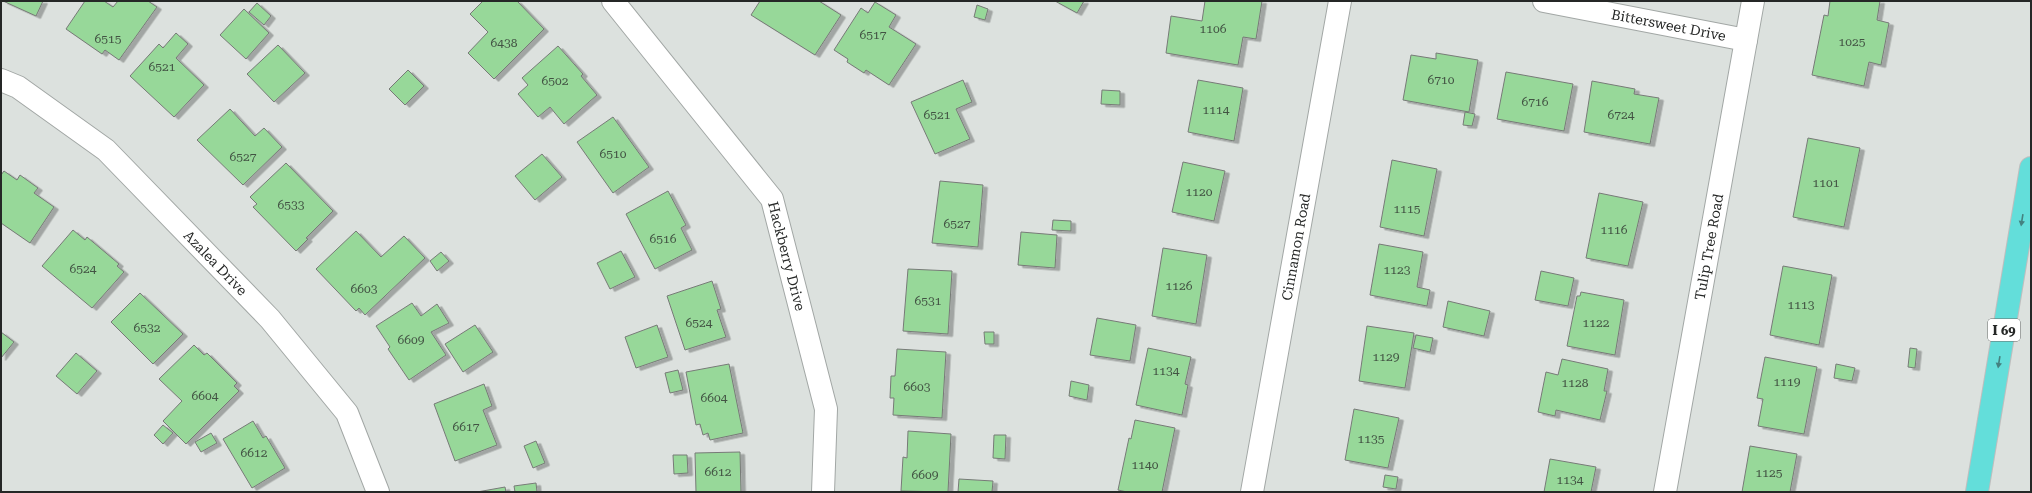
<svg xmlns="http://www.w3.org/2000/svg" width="2032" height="493" font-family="'Roboto Serif',serif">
	<defs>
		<filter id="shadow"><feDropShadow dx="4.5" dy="2.5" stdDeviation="0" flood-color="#0004"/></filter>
	</defs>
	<rect width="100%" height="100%" fill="#dce1de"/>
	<path fill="#97d899" stroke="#777a77" filter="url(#shadow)" d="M 3,1 L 43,1 L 36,16 Z
		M 85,1 L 104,1 L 113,7 L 118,1 L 148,1 L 157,7 L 119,60 L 105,50 L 102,54 L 66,29 Z
		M 483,1 L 517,1 L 544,29 L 494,79 L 468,53 L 488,32 L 470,14 Z
		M 760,1 L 819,1 L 841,15 L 815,55 L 751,15 Z
		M 1055,1 L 1084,1 L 1077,13 Z
		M 1205,1 L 1262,1 L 1256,39 L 1243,37 L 1238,65 L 1166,53 L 1171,16 L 1202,21 Z
		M 1830,1 L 1880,1 L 1877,20 L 1889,23 L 1881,65 L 1869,62 L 1864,86 L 1812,75 L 1824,15 L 1828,16 Z
		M 875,2 L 896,15 L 889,27 L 916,44 L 889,85 L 866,70 L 864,73 L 847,62 L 848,59 L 834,50 L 861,8 L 868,13 Z
		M 257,3 L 271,16 L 264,25 L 249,12 Z
		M 977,5 L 988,9 L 985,20 L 974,17 Z
		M 244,9 L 269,33 L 246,59 L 220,35 Z
		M 176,33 L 188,44 L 176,58 L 204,85 L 174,117 L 130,76 L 159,44 L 163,48 Z
		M 278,45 L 305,73 L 274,102 L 247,74 Z
		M 558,46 L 583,74 L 581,76 L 597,95 L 564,124 L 550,107 L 538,117 L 518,94 L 528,85 L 522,78 Z
		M 1436,53 L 1478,60 L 1469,112 L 1403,100 L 1411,55 L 1436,59 Z
		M 408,70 L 424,86 L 405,105 L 389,89 Z
		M 1506,72 L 1573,84 L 1564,131 L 1497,119 Z
		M 963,80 L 972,102 L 956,109 L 970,139 L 935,154 L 911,102 Z
		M 1198,80 L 1243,88 L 1234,141 L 1188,132 Z
		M 1592,81 L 1635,89 L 1634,94 L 1659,98 L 1650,144 L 1584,132 Z
		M 1102,90 L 1120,91 L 1120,105 L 1101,104 Z
		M 230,109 L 255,136 L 264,128 L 282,147 L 243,185 L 197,140 Z
		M 1465,112 L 1475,114 L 1472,126 L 1463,125 Z
		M 613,117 L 649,167 L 613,193 L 577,142 Z
		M 1808,138 L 1860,148 L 1844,227 L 1793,217 Z
		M 542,154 L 562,177 L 535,200 L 515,176 Z
		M 1392,160 L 1437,169 L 1424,236 L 1380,227 Z
		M 1183,162 L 1225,171 L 1214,221 L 1172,212 Z
		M 286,163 L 333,211 L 306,238 L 308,239 L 296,251 L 253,207 L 257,204 L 250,197 Z
		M 4,171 L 17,180 L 20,175 L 38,188 L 34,193 L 54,207 L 30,243 L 1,223 L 1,175 Z
		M 940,181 L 983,185 L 978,247 L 932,243 Z
		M 668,191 L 686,225 L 681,228 L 692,250 L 655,269 L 626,214 Z
		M 1599,193 L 1643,202 L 1628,266 L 1586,258 Z
		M 1053,220 L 1071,221 L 1071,231 L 1052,230 Z
		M 73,230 L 85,240 L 87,237 L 119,264 L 117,266 L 124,272 L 92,308 L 42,266 Z
		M 356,231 L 381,257 L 404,236 L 425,258 L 365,315 L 359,308 L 356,311 L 316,269 Z
		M 1021,232 L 1057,235 L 1055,268 L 1018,265 Z
		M 1379,244 L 1423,252 L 1417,287 L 1430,290 L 1427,306 L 1370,295 Z
		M 1163,248 L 1207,255 L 1196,324 L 1152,316 Z
		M 621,251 L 635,277 L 610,289 L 597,263 Z
		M 441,252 L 449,261 L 437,271 L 430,261 Z
		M 1783,266 L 1832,275 L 1819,345 L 1770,335 Z
		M 908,269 L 952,271 L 948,334 L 903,331 Z
		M 1541,271 L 1574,278 L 1568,306 L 1535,300 Z
		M 712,281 L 721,309 L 717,310 L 726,337 L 685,350 L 667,296 Z
		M 1581,292 L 1624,300 L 1615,355 L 1567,346 L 1577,296 L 1580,296 Z
		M 140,293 L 183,334 L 153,364 L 111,322 Z
		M 1448,301 L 1490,311 L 1484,336 L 1443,327 Z
		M 412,303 L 421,316 L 437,304 L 449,323 L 431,332 L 446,355 L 409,380 L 388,349 L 390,347 L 376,326 Z
		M 1097,318 L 1136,325 L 1130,361 L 1090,355 Z
		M 475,325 L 493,352 L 463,372 L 445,344 Z
		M 657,325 L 668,357 L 636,368 L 625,337 Z
		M 1367,326 L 1414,333 L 1405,388 L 1359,381 Z
		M 1,332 L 14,342 L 1,358 Z
		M 984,332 L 994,332 L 994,344 L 985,344 Z
		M 1416,335 L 1433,338 L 1430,352 L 1413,348 Z
		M 194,345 L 204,355 L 207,353 L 237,383 L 234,386 L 239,391 L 186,444 L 163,421 L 182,401 L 159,379 Z
		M 1148,348 L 1191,357 L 1185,384 L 1188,385 L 1182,415 L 1136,405 Z
		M 1910,348 L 1917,349 L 1915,368 L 1908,367 Z
		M 897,349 L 946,352 L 942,418 L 893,415 L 894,398 L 890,398 L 891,376 L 895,376 Z
		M 76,353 L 97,371 L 77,394 L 56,376 Z
		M 1765,357 L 1817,367 L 1804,434 L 1758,426 L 1763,399 L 1757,398 Z
		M 1562,359 L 1608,369 L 1604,391 L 1607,391 L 1600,420 L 1556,410 L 1555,416 L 1538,412 L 1546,372 L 1558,375 Z
		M 729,364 L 743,433 L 710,440 L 708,433 L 703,435 L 700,424 L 696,425 L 686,372 Z
		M 1836,364 L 1855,368 L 1852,381 L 1834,378 Z
		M 678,370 L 683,390 L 670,393 L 665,373 Z
		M 1071,381 L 1089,385 L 1087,400 L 1069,396 Z
		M 484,384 L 492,406 L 483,410 L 497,445 L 455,461 L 434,404 Z
		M 1354,409 L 1399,418 L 1388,468 L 1345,460 Z
		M 1135,420 L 1175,428 L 1162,492 L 1127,492 L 1118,490 L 1129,438 L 1131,439 Z
		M 253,421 L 263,438 L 266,436 L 285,468 L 252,488 L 223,439 Z
		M 163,425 L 173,433 L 163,444 L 154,435 Z
		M 908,431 L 951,434 L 948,492 L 901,491 L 903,457 L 907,458 Z
		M 211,433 L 217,443 L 201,452 L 195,442 Z
		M 994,435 L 1006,435 L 1005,459 L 993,458 Z
		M 536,441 L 545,463 L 533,468 L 524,446 Z
		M 1750,446 L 1797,454 L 1790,492 L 1742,492 Z
		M 740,452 L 741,492 L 696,492 L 695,453 Z
		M 673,455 L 687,455 L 688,473 L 674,474 Z
		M 1550,459 L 1596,467 L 1591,492 L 1544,492 Z
		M 1385,475 L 1398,477 L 1396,489 L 1383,487 Z
		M 959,479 L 993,481 L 992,492 L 958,492 Z
		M 536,483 L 537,492 L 515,492 L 514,486 Z
		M 505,487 L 506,492 L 477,492 Z"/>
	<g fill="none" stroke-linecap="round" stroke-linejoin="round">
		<g stroke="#a2a7a5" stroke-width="24">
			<g id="minor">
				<path id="s1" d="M 613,1 L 772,199 L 826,409 L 823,492"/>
				<path id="s2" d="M 1544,1 L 1746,40"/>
				<path id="s3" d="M 1,80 L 18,87 L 106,150 L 270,319 L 347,413 L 378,492"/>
				<path id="s4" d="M 1252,492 L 1340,1"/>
				<path id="s5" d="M 1665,492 L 1753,1"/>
			</g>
		</g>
		<g stroke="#bebebe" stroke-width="24">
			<path id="highway" d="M 1977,492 L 2031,168"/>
		</g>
		<use href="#minor" stroke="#fff" stroke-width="22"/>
		<use href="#highway" stroke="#63deda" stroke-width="22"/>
	</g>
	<defs><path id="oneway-solid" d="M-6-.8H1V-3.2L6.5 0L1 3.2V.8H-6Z"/></defs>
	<g fill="#448280">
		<use href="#oneway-solid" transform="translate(2022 220) rotate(99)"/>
		<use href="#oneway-solid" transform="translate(1999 362) rotate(99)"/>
	</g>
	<g text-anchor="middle" stroke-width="3" stroke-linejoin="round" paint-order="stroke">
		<g font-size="12" fill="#425343">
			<text x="1213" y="33">1106</text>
			<text x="873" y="39">6517</text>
			<text x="108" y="43">6515</text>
			<text x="1852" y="46">1025</text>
			<text x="504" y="47">6438</text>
			<text x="162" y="71">6521</text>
			<text x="1441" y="84">6710</text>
			<text x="555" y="85">6502</text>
			<text x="1535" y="106">6716</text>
			<text x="1216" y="114">1114</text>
			<text x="937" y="119">6521</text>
			<text x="1621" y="119">6724</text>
			<text x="613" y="158">6510</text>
			<text x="243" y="161">6527</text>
			<text x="1826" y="187">1101</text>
			<text x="1199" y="196">1120</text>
			<text x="291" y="209">6533</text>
			<text x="1407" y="213">1115</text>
			<text x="957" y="228">6527</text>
			<text x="1614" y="234">1116</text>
			<text x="663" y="243">6516</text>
			<text x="83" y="273">6524</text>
			<text x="1397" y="274">1123</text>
			<text x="1179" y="290">1126</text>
			<text x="364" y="293">6603</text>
			<text x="928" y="305">6531</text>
			<text x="1801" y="309">1113</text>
			<text x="699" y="327">6524</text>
			<text x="1596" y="327">1122</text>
			<text x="147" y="332">6532</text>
			<text x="411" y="344">6609</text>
			<text x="1386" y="361">1129</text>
			<text x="1166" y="375">1134</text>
			<text x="1787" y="386">1119</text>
			<text x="1575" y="387">1128</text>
			<text x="917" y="391">6603</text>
			<text x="205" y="400">6604</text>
			<text x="714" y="402">6604</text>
			<text x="466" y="431">6617</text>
			<text x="1371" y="443">1135</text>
			<text x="254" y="457">6612</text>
			<text x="1145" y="469">1140</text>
			<text x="718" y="476">6612</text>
			<text x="1769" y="477">1125</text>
			<text x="925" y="479">6609</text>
			<text x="1570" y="484">1134</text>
		</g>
		<rect fill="#fff" stroke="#666867" stroke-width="1" x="1988" y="319" width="32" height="22" rx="3"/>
		<g font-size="13" font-weight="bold" fill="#252726">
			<text x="2004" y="335">I 69</text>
		</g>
		<g font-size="14" fill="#252726" stroke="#fff">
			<text dy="5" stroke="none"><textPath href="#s2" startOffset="127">Bittersweet Drive</textPath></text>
			<text dy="5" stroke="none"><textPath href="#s4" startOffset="249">Cinnamon Road</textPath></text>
			<text dy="5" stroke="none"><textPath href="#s5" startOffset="249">Tulip Tree Road</textPath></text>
			<text dy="5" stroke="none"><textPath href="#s1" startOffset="313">Hackberry Drive</textPath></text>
			<text dy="5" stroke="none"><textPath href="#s3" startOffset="284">Azalea Drive</textPath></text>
		</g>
	</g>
	<rect width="2032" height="493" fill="none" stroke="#252726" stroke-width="4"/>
</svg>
